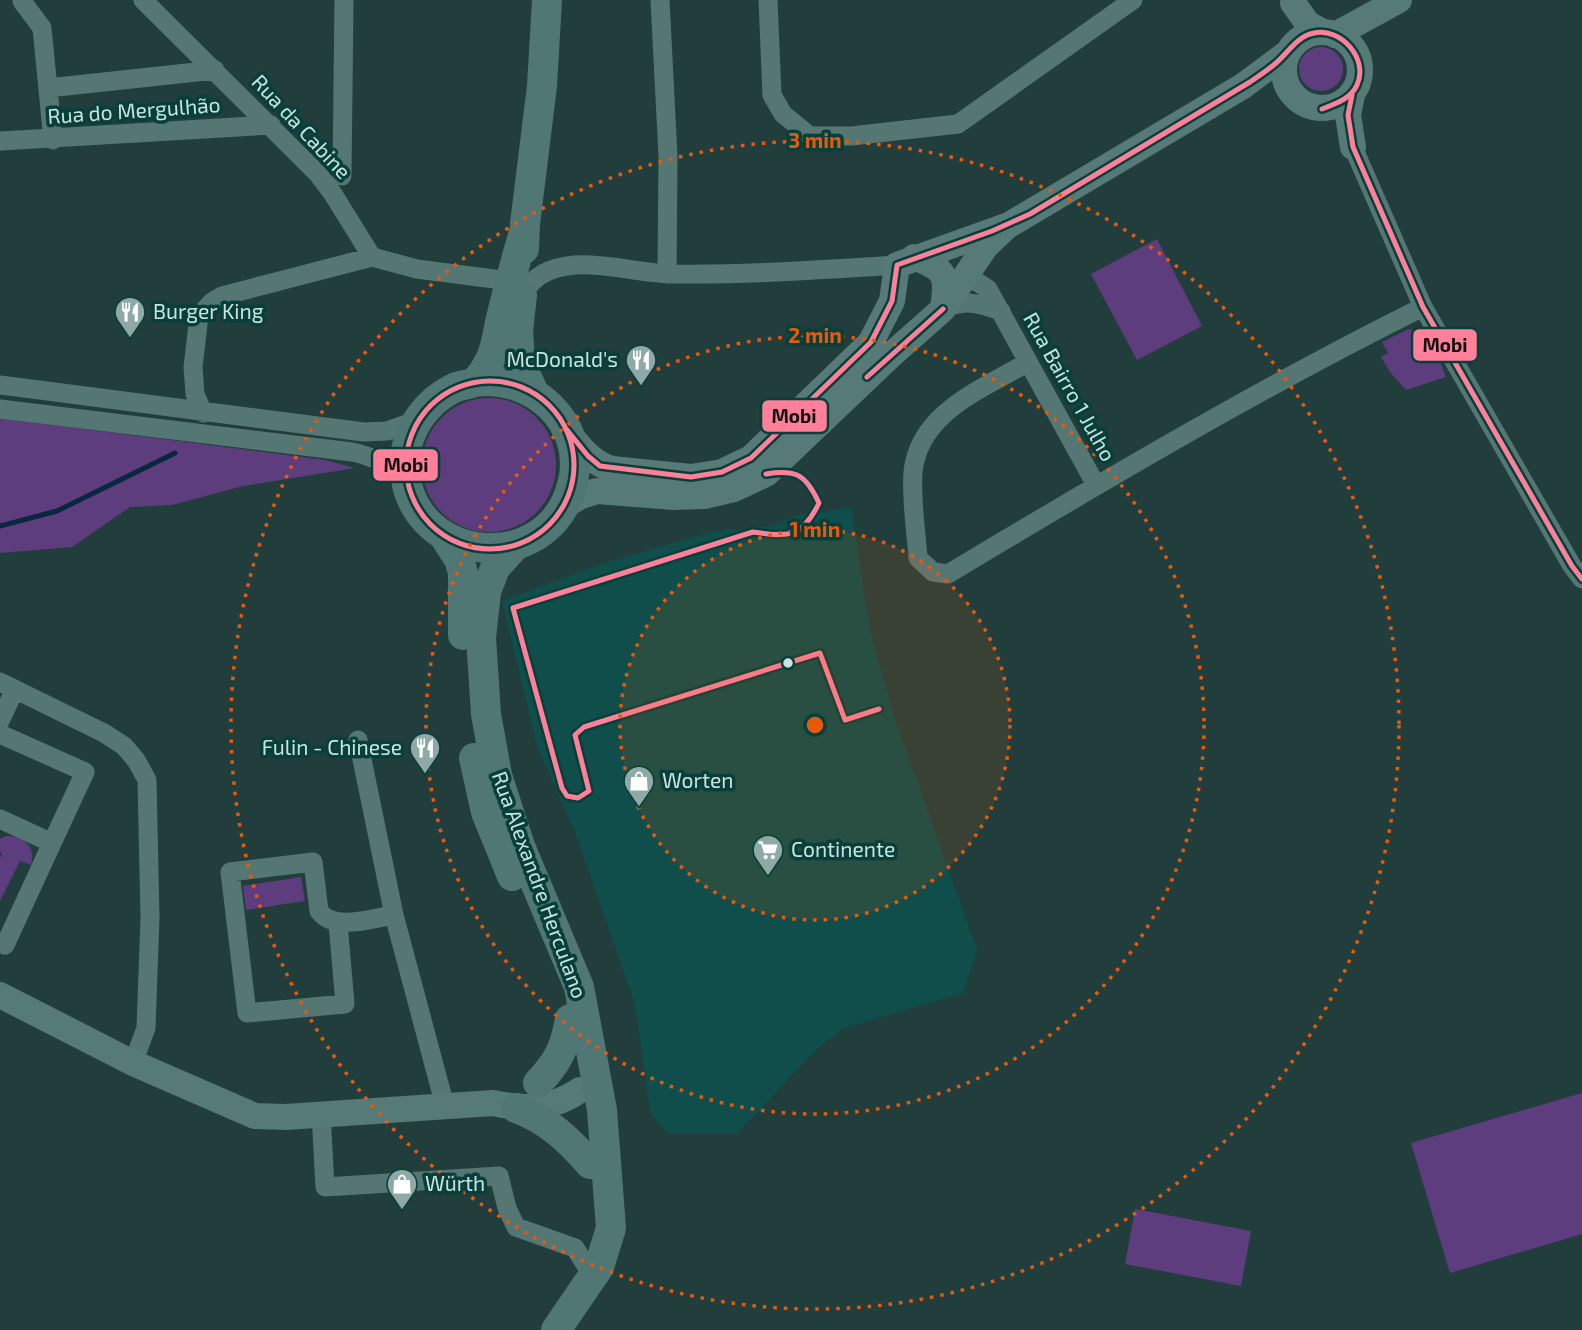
<svg xmlns="http://www.w3.org/2000/svg" width="1582" height="1330" font-family="'Exo 2',sans-serif">
	<rect width="100%" height="100%" fill="#223e3c"/>
	<path fill="#0f4e4a" d="M 851,507 L 870,629 L 892,710 L 977,950 L 963,993 L 844,1028 L 814,1051 L 737,1134 L 670,1134 L 651,1115 L 634,1001 L 572,824 L 538,749 L 502,601 L 604,563 L 711,532 L 769,526 L 800,515 Z"/>
	<path fill="#5d3d7d" d="M1299 69a22 22 0 1 1 44 0a22 22 0 1 1-44 0Z
		M 1157,239 L 1202,326 L 1137,360 L 1091,274 Z
		M 1409,329 C 1433,331 1438,358 1446,377 L 1406,390 L 1390,372 L 1381,357 L 1388,353 L 1382,342 Z
		M422 465a67 67 0 1 1 134 0a67 67 0 1 1-134 0Z
		M 0,418 L 325,460 L 355,468 L 243,486 L 172,505 L 130,507 L 72,547 L 0,553 Z
		M 6,836 C 25,836 36,847 31,865 L 20,861 L 0,901 L 0,858 L 2,853 L 0,851 L 0,839 Z
		M 301,877 L 305,901 L 246,910 L 243,886 Z
		M 1582,1093 L 1582,1234 L 1450,1273 L 1411,1143 Z
		M 1135,1209 L 1251,1231 L 1241,1286 L 1125,1264 Z"/>
	<g fill="none" stroke-linecap="round" stroke-linejoin="round">
		<path stroke="#09273e" stroke-width="5" d="M 0,526 L 57,511 L 175,453"/>
		<path stroke="#557774" stroke-width="19" d="M 143,0 L 318,174 L 333,194 L 372,257 L 417,269 L 510,281
			M 660,0 L 668,156 L 667,274
			M 768,0 L 772,95 L 783,114 L 810,136 L 851,136 L 958,124 L 1133,0
			M 22,1 L 42,28 L 53,140
			M 48,88 L 215,70
			M 0,141 L 271,125
			M 1353,147 L 1423,307 L 1572,566 L 1582,579
			M 342,176 L 344,0
			M 966,275 L 988,289 L 1096,485
			M 522,296 C 533,275 551,267 575,265 C 606,263 639,273 671,274 C 747,275 821,270 897,265
			M 943,309 C 967,299 977,303 1001,311
			M 1028,362 C 983,389 919,412 913,472 C 911,500 916,530 918,558 L 933,572 L 948,574 C 1103,481 1260,388 1423,307
			M 0,385 L 364,432 L 387,431 L 418,420
			M 0,409 L 352,452 C 373,456 389,466 406,478
			M 203,413 L 195,394 L 193,367 L 199,316 L 212,302 L 222,296 L 372,257
			M 0,682 L 104,733 L 124,746 L 136,760 L 147,780 L 150,918 L 146,1028 L 133,1063
			M 0,721 L 15,689
			M 0,734 L 85,772 L 52,843
			M 358,740 L 394,915 L 445,1106
			M 0,819 L 52,843 L 5,945 L 0,942
			M 338,923 L 345,1004 L 247,1013 L 230,872 L 313,862 L 319,911 C 334,932 373,918 394,915
			M 321,1114 L 325,1187 L 499,1176 L 507,1208 L 516,1227 L 575,1248 L 585,1264"/>
		<path stroke="#567a78" stroke-width="26" d="M 1293,3 L 1308,24 L 1323,32
			M1284 70a38 38 0 1 1 76 0a38 38 0 1 1-76 0Z
			M 1335,35 L 1399,0
			M 1352,95 L 1348,115 L 1353,147
			M 914,257 C 946,270 948,274 943,309
			M 567,431 C 580,447 591,463 612,469 L 691,477 L 722,472 L 751,458 L 871,342 L 892,301 L 897,265 L 1009,225 L 1243,86 L 1286,54
			M 564,506 L 581,496 L 597,491 L 674,497 L 704,496 L 734,489 L 766,474 L 890,356 L 943,309 L 986,246 L 1005,228
			M 0,995 L 133,1063 L 255,1116 L 286,1117 L 493,1103 C 525,1110 553,1109 580,1090"/>
		<path stroke="#507774" stroke-width="30" d="M 524,249 L 525,224 L 542,86 L 547,0
			M 522,295 L 518,331 L 520,362 L 534,393
			M 474,382 C 531,373 586,422 573,481 C 551,583 400,563 405,459 C 407,428 427,401 454,388 C 460,385 469,385 474,382 C 480,378 487,366 490,360 C 497,347 498,328 502,314 C 509,286 516,259 524,232
			M 444,536 L 459,559 L 463,573 L 463,635
			M 515,546 L 495,568 L 486,592 L 481,638 L 486,714 L 497,775 L 520,846 L 579,987 L 602,1110 L 611,1228 L 599,1267 L 556,1330
			M 474,758 L 486,812 L 512,876
			M 538,1083 C 558,1062 565,1048 570,1019
			M 516,1108 C 548,1120 568,1139 590,1164"/>
		<g stroke="#073f3b" stroke-width="10">
			<path id="bus-1" d="M 1352,95 L 1348,115 L 1353,147 L 1423,307 L 1572,566 L 1582,579
				M 867,377 L 943,309
				M406 465a84 84 0 1 1 168 0a84 84 0 1 1-168 0Z
				M 567,430 L 588,456 L 600,466 L 691,477 L 722,472 L 751,458 L 871,342 L 892,301 L 897,265 L 992,231 L 1030,214 L 1250,82 C 1259,76 1268,70 1276,63 C 1288,53 1297,36 1314,33 C 1341,27 1369,59 1357,85 C 1351,99 1335,104 1322,109
				M 766,474 C 797,469 806,475 819,503 C 802,538 789,537 753,532 L 513,608 L 562,788 L 567,796 L 578,798 L 589,791 L 575,735 L 584,727 L 820,653 L 845,720 L 879,709"/>
		</g>
		<use href="#bus-1" stroke="#ff8098" stroke-width="5"/>
	</g>
	<circle cx="815" cy="725" r="195" fill="#e8590c" fill-opacity=".12"/>
	<g fill="none" stroke="#e8590c" stroke-width="3.5" stroke-dasharray="3.5 7">
		<circle cx="815" cy="725" r="195"/>
		<circle cx="815" cy="725" r="389"/>
		<circle cx="815" cy="725" r="584"/>
	</g>
	<defs>
		<g id="restaurant-pin" transform="scale(1.575)"><path d="M0 17L-7.5 6A9.5 9.5 0 1 1 7.5 6Z" fill="#8fa9a7" stroke="#073f3b"/><path d="M-5-6h1v4h1v-4h1v4h1v-4h1v5L-1.5 .5V6h-2V.5L-5-1ZM5-6V6H3V1.5H1.5Q1.5-4 5-6Z" fill="#fff"/></g>
		<g id="shop-pin" transform="scale(1.575)"><path d="M0 17L-7.5 6A9.5 9.5 0 1 1 7.5 6Z" fill="#8fa9a7" stroke="#073f3b"/><path d="M-5-2.5h2.3a2.7 3.5 0 0 1 5.4 0H5L5.5 6h-11ZM-1.5-2.5h3a1.5 2.3 0 0 0-3 0Z" fill="#fff"/></g>
		<g id="supermarket-pin" transform="scale(1.575)"><path d="M0 17L-7.5 6A9.5 9.5 0 1 1 7.5 6Z" fill="#8fa9a7" stroke="#073f3b"/><path d="M-6-5.5h2.5l.6 2H6L4.5 2H-2.5L-4.4-4H-6ZM-1.5 3.2a1.3 1.3 0 1 0 .1 0ZM3 3.2a1.3 1.3 0 1 0 .1 0Z" fill="#fff"/></g>
	</defs>
	<g fill-rule="evenodd">
		<use href="#restaurant-pin" x="130" y="312"/>
		<use href="#restaurant-pin" x="641" y="360"/>
		<use href="#restaurant-pin" x="425" y="748"/>
		<use href="#shop-pin" x="639" y="781"/>
		<use href="#supermarket-pin" x="768" y="850"/>
		<use href="#shop-pin" x="402" y="1184"/>
	</g>
	<circle fill="#cae3e0" stroke="#073f3b" stroke-width="2.5" cx="788" cy="663" r="6"/>
	<g text-anchor="middle" stroke-width="7" stroke-linejoin="round" paint-order="stroke">
		<g font-size="21" fill="#cae3e0" stroke="#073f3b">
			<text transform="translate(134 111) rotate(-4)" y="7">Rua do Mergulhão</text>
			<text transform="translate(301 127) rotate(47)" y="7">Rua da Cabine</text>
			<text transform="translate(1069 387) rotate(61)" y="7">Rua Bairro 1 Julho</text>
			<text transform="translate(539 885) rotate(70)" y="7">Rua Alexandre Herculano</text>
		</g>
		<g font-size="21" fill="#cae3e0" stroke="#073f3b" text-anchor="start">
			<text x="153" y="319">Burger King</text>
			<text x="618" y="367" text-anchor="end">McDonald's</text>
			<text x="402" y="755" text-anchor="end">Fulin - Chinese</text>
			<text x="662" y="788">Worten</text>
			<text x="791" y="857">Continente</text>
			<text x="425" y="1191">Würth</text>
		</g>
	</g>
	<circle cx="815" cy="725" r="10" fill="#e8590c" stroke="#073f3b" stroke-width="3.5"/>
	<g font-size="21" text-anchor="middle" font-weight="bold" fill="#e8590c" stroke="#073f3b" stroke-width="7" stroke-linejoin="round" paint-order="stroke">
		<text x="815" y="148">3 min</text>
		<text x="815" y="343">2 min</text>
		<text x="815" y="537">1 min</text>
	</g>
	<g stroke="#073f3b" stroke-width="2.5">
		<rect x="1412" y="328" width="66" height="34" rx="7" fill="#ff8098"/>
		<rect x="761" y="399" width="67" height="34" rx="7" fill="#ff8098"/>
		<rect x="372" y="448" width="67" height="34" rx="7" fill="#ff8098"/>
	</g>
	<g font-size="19" text-anchor="middle" font-weight="bold" fill="#111">
		<text x="1445" y="352">Mobi</text>
		<text x="794" y="423">Mobi</text>
		<text x="406" y="472">Mobi</text>
	</g>
</svg>
